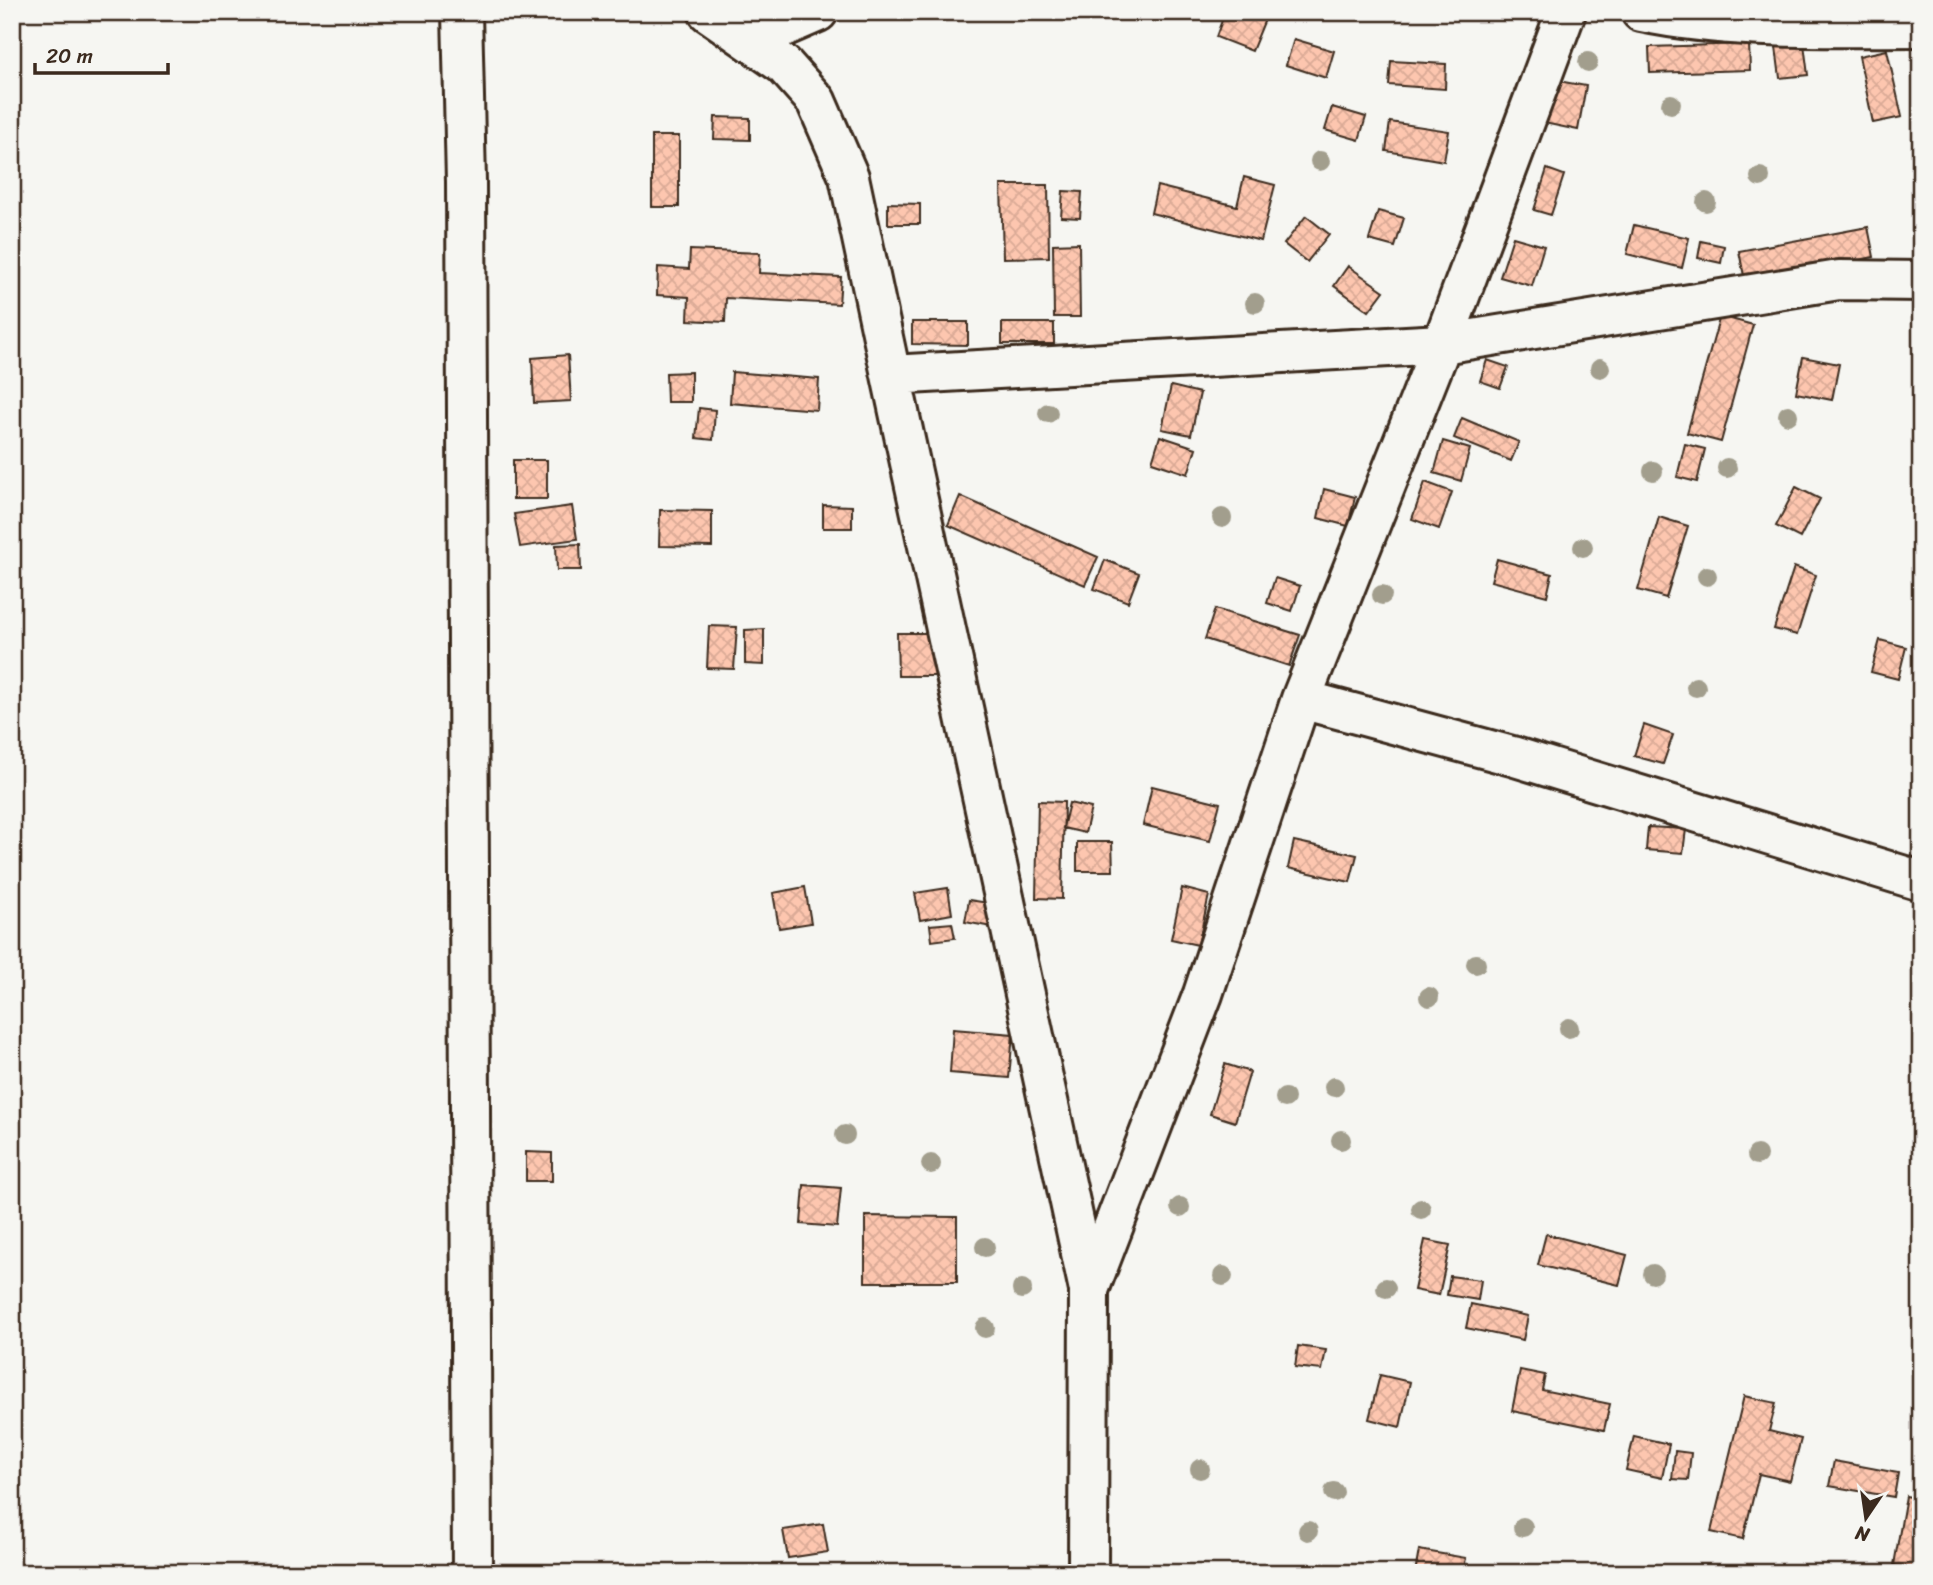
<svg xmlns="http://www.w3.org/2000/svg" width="1933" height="1585" font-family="Sriracha,sans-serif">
	<defs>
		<pattern id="building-cross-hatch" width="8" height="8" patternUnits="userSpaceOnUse" patternTransform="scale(1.75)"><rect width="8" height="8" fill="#fdc6af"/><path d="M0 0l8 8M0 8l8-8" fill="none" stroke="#daaa96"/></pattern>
	</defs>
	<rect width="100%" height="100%" fill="#f6f6f2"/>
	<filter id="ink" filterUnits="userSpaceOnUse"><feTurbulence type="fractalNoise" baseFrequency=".0143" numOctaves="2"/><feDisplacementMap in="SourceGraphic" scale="14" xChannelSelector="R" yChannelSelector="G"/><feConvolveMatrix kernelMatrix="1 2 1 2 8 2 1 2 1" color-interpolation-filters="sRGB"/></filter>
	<g filter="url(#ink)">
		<path fill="url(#building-cross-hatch)" stroke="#3b2a1e" stroke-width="2" d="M 1225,12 L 1255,12 L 1266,17 L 1252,51 L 1216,37 Z
			M 1294,39 L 1334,51 L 1326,78 L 1286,65 Z
			M 1749,44 L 1750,70 L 1650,73 L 1649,47 Z
			M 1804,44 L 1808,75 L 1780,78 L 1776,47 Z
			M 1887,50 L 1902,117 L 1873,123 L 1859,56 Z
			M 1391,61 L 1446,64 L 1445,89 L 1389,85 Z
			M 1553,80 L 1586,86 L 1578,130 L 1544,123 Z
			M 1332,107 L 1366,117 L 1359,140 L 1325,130 Z
			M 715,117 L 750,118 L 750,140 L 714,139 Z
			M 1390,122 L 1449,131 L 1444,161 L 1386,151 Z
			M 652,136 L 679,136 L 679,207 L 652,207 Z
			M 1547,169 L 1564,175 L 1551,215 L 1534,210 Z
			M 1244,177 L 1275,185 L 1261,241 L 1151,213 L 1157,186 L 1237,206 Z
			M 1001,185 L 1048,185 L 1049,257 L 1003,258 Z
			M 1063,191 L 1082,192 L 1080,218 L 1061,217 Z
			M 888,203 L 920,204 L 920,224 L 888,224 Z
			M 1378,211 L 1404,218 L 1395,247 L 1369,240 Z
			M 1306,216 L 1329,234 L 1307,262 L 1284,244 Z
			M 1634,225 L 1689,238 L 1682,268 L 1627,254 Z
			M 1868,227 L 1874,257 L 1745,281 L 1739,251 Z
			M 1513,237 L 1544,246 L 1532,286 L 1500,277 Z
			M 1701,241 L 1724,246 L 1721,263 L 1698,258 Z
			M 1079,243 L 1080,317 L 1054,317 L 1053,244 Z
			M 690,250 L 760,253 L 759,273 L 841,277 L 839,304 L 726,298 L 725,322 L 688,320 L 689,297 L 657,295 L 658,267 L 689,269 Z
			M 1348,266 L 1384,291 L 1369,311 L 1334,286 Z
			M 1720,316 L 1753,325 L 1721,442 L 1687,433 Z
			M 912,322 L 968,322 L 968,345 L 912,344 Z
			M 1002,323 L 1054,323 L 1054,344 L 1002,344 Z
			M 568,355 L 571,401 L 534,403 L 532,358 Z
			M 1803,357 L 1839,364 L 1832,400 L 1796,393 Z
			M 1487,360 L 1508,367 L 1500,388 L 1480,381 Z
			M 691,372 L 691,402 L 667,402 L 666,373 Z
			M 732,372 L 819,379 L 817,410 L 730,403 Z
			M 1171,386 L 1200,393 L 1191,435 L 1162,429 Z
			M 699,408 L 715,410 L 713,440 L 696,438 Z
			M 1462,418 L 1519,442 L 1511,461 L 1454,438 Z
			M 1160,436 L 1196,448 L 1188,474 L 1152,462 Z
			M 1443,441 L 1470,449 L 1461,481 L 1434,473 Z
			M 1685,444 L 1705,449 L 1697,482 L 1677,477 Z
			M 513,460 L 547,460 L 547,499 L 513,499 Z
			M 1425,482 L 1452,492 L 1439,529 L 1412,519 Z
			M 1796,487 L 1820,499 L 1800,538 L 1776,526 Z
			M 1324,489 L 1355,497 L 1348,526 L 1318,518 Z
			M 960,496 L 1098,557 L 1085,585 L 948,525 Z
			M 823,505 L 852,506 L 852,528 L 823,528 Z
			M 572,506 L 577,539 L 520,547 L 514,514 Z
			M 660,510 L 712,511 L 712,547 L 659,546 Z
			M 1659,517 L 1688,526 L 1666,598 L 1638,590 Z
			M 580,544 L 581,570 L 557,570 L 556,545 Z
			M 1497,559 L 1552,574 L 1547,596 L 1491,581 Z
			M 1105,560 L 1139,573 L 1128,602 L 1094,589 Z
			M 1794,567 L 1816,575 L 1797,635 L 1774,629 Z
			M 1275,578 L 1300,586 L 1292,611 L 1267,603 Z
			M 1215,609 L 1300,635 L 1289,666 L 1205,639 Z
			M 709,626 L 737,627 L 734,669 L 707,668 Z
			M 764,629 L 764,665 L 745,664 L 745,630 Z
			M 897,633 L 938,633 L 939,676 L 898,676 Z
			M 1880,640 L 1906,647 L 1898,679 L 1871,672 Z
			M 1644,725 L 1673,735 L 1663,764 L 1634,756 Z
			M 1152,786 L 1220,803 L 1210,841 L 1143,825 Z
			M 1038,801 L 1064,802 L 1062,899 L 1036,898 Z
			M 1069,803 L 1091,808 L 1085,833 L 1063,828 Z
			M 1648,827 L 1686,829 L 1683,853 L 1646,850 Z
			M 1294,841 L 1357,855 L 1350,882 L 1288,868 Z
			M 1077,842 L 1112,842 L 1113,871 L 1077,871 Z
			M 805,887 L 811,923 L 779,928 L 773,893 Z
			M 948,888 L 952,914 L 920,920 L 915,893 Z
			M 1182,888 L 1209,895 L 1198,945 L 1171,939 Z
			M 969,900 L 995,904 L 992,927 L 965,922 Z
			M 952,923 L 955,938 L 932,941 L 930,925 Z
			M 953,1029 L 1013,1034 L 1009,1078 L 950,1073 Z
			M 1225,1064 L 1250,1072 L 1235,1122 L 1210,1114 Z
			M 526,1152 L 552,1153 L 552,1181 L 526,1181 Z
			M 804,1185 L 841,1188 L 837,1227 L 801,1224 Z
			M 865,1216 L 957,1217 L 957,1282 L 865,1282 Z
			M 1546,1234 L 1627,1255 L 1619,1285 L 1538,1265 Z
			M 1425,1240 L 1450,1245 L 1439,1295 L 1414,1290 Z
			M 1450,1276 L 1481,1280 L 1478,1300 L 1447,1295 Z
			M 1471,1304 L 1528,1316 L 1523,1340 L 1466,1328 Z
			M 1298,1346 L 1326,1350 L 1322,1370 L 1295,1367 Z
			M 1520,1370 L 1545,1375 L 1542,1390 L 1610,1404 L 1604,1430 L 1512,1411 Z
			M 1380,1375 L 1410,1382 L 1400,1427 L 1369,1419 Z
			M 1744,1396 L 1776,1403 L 1769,1431 L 1801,1439 L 1790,1481 L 1759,1474 L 1743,1539 L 1711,1532 Z
			M 1634,1436 L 1669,1444 L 1662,1478 L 1626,1470 Z
			M 1675,1451 L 1691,1453 L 1688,1480 L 1672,1479 Z
			M 1834,1461 L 1898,1473 L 1894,1497 L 1829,1486 Z
			M 1906,1496 L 1921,1499 L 1921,1569 L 1894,1565 Z
			M 823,1524 L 828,1552 L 788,1558 L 783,1530 Z
			M 1419,1550 L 1466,1558 L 1463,1573 L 1415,1573 Z"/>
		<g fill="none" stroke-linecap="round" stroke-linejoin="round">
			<g stroke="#3b2a1e" stroke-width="44">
				<path id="minor" d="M 462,12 L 466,182 L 472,1573
					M 708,12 L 784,65 L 816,101 L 849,177 L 891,375 L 1442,344 L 1839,280 L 1921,281
					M 1641,12 C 1733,31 1827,27 1921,27
					M 751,41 L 818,12
					M 891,375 L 1089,1290
					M 1301,699 L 1512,756 L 1921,881
					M 1088,1573 L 1089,1290 L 1203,994 L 1301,699 L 1442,344 L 1566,12"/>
			</g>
			<use href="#minor" stroke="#f6f6f2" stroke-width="38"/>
		</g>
		<g fill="#a29e8d">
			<circle cx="1588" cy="62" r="10"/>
			<circle cx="1671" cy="104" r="10"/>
			<circle cx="1320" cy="161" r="10"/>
			<circle cx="1760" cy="177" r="10"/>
			<circle cx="1706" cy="202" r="10"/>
			<circle cx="1255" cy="303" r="10"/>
			<circle cx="1600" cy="368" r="10"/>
			<circle cx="1048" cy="413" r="10"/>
			<circle cx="1788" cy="415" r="10"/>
			<circle cx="1727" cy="468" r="10"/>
			<circle cx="1653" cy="471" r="10"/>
			<circle cx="1222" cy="518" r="10"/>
			<circle cx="1583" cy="547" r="10"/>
			<circle cx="1707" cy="576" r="10"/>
			<circle cx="1382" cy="595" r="10"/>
			<circle cx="1696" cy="687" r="10"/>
			<circle cx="1476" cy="964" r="10"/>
			<circle cx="1429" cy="997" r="10"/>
			<circle cx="1569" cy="1028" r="10"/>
			<circle cx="1334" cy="1087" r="10"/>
			<circle cx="1285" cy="1098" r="10"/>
			<circle cx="845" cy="1135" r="10"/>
			<circle cx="1341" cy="1140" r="10"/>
			<circle cx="1757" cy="1155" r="10"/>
			<circle cx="931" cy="1164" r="10"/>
			<circle cx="1180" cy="1207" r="10"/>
			<circle cx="1421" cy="1209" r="10"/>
			<circle cx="985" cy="1247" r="10"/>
			<circle cx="1653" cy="1274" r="10"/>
			<circle cx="1223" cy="1276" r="10"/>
			<circle cx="1386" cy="1288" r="10"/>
			<circle cx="1022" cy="1289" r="10"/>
			<circle cx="985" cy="1328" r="10"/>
			<circle cx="1200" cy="1469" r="10"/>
			<circle cx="1334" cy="1492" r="10"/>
			<circle cx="1523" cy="1527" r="10"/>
			<circle cx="1308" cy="1531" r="10"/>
		</g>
	</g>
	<rect width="1933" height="1585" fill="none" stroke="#f6f6f2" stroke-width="42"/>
	<rect x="21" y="21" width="1891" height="1543" fill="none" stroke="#3b2a1e" stroke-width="2.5" filter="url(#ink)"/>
	<g transform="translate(1866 1518) rotate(193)" stroke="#f6f6f2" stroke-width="5" paint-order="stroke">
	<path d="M0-5L12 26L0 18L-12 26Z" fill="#3b2a1e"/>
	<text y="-10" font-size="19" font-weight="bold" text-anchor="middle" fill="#3b2a1e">N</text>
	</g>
	<path d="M35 63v10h133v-10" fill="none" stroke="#3b2a1e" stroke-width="3.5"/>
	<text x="46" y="63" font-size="21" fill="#3b2a1e" stroke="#f6f6f2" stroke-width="5" paint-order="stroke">20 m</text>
</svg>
